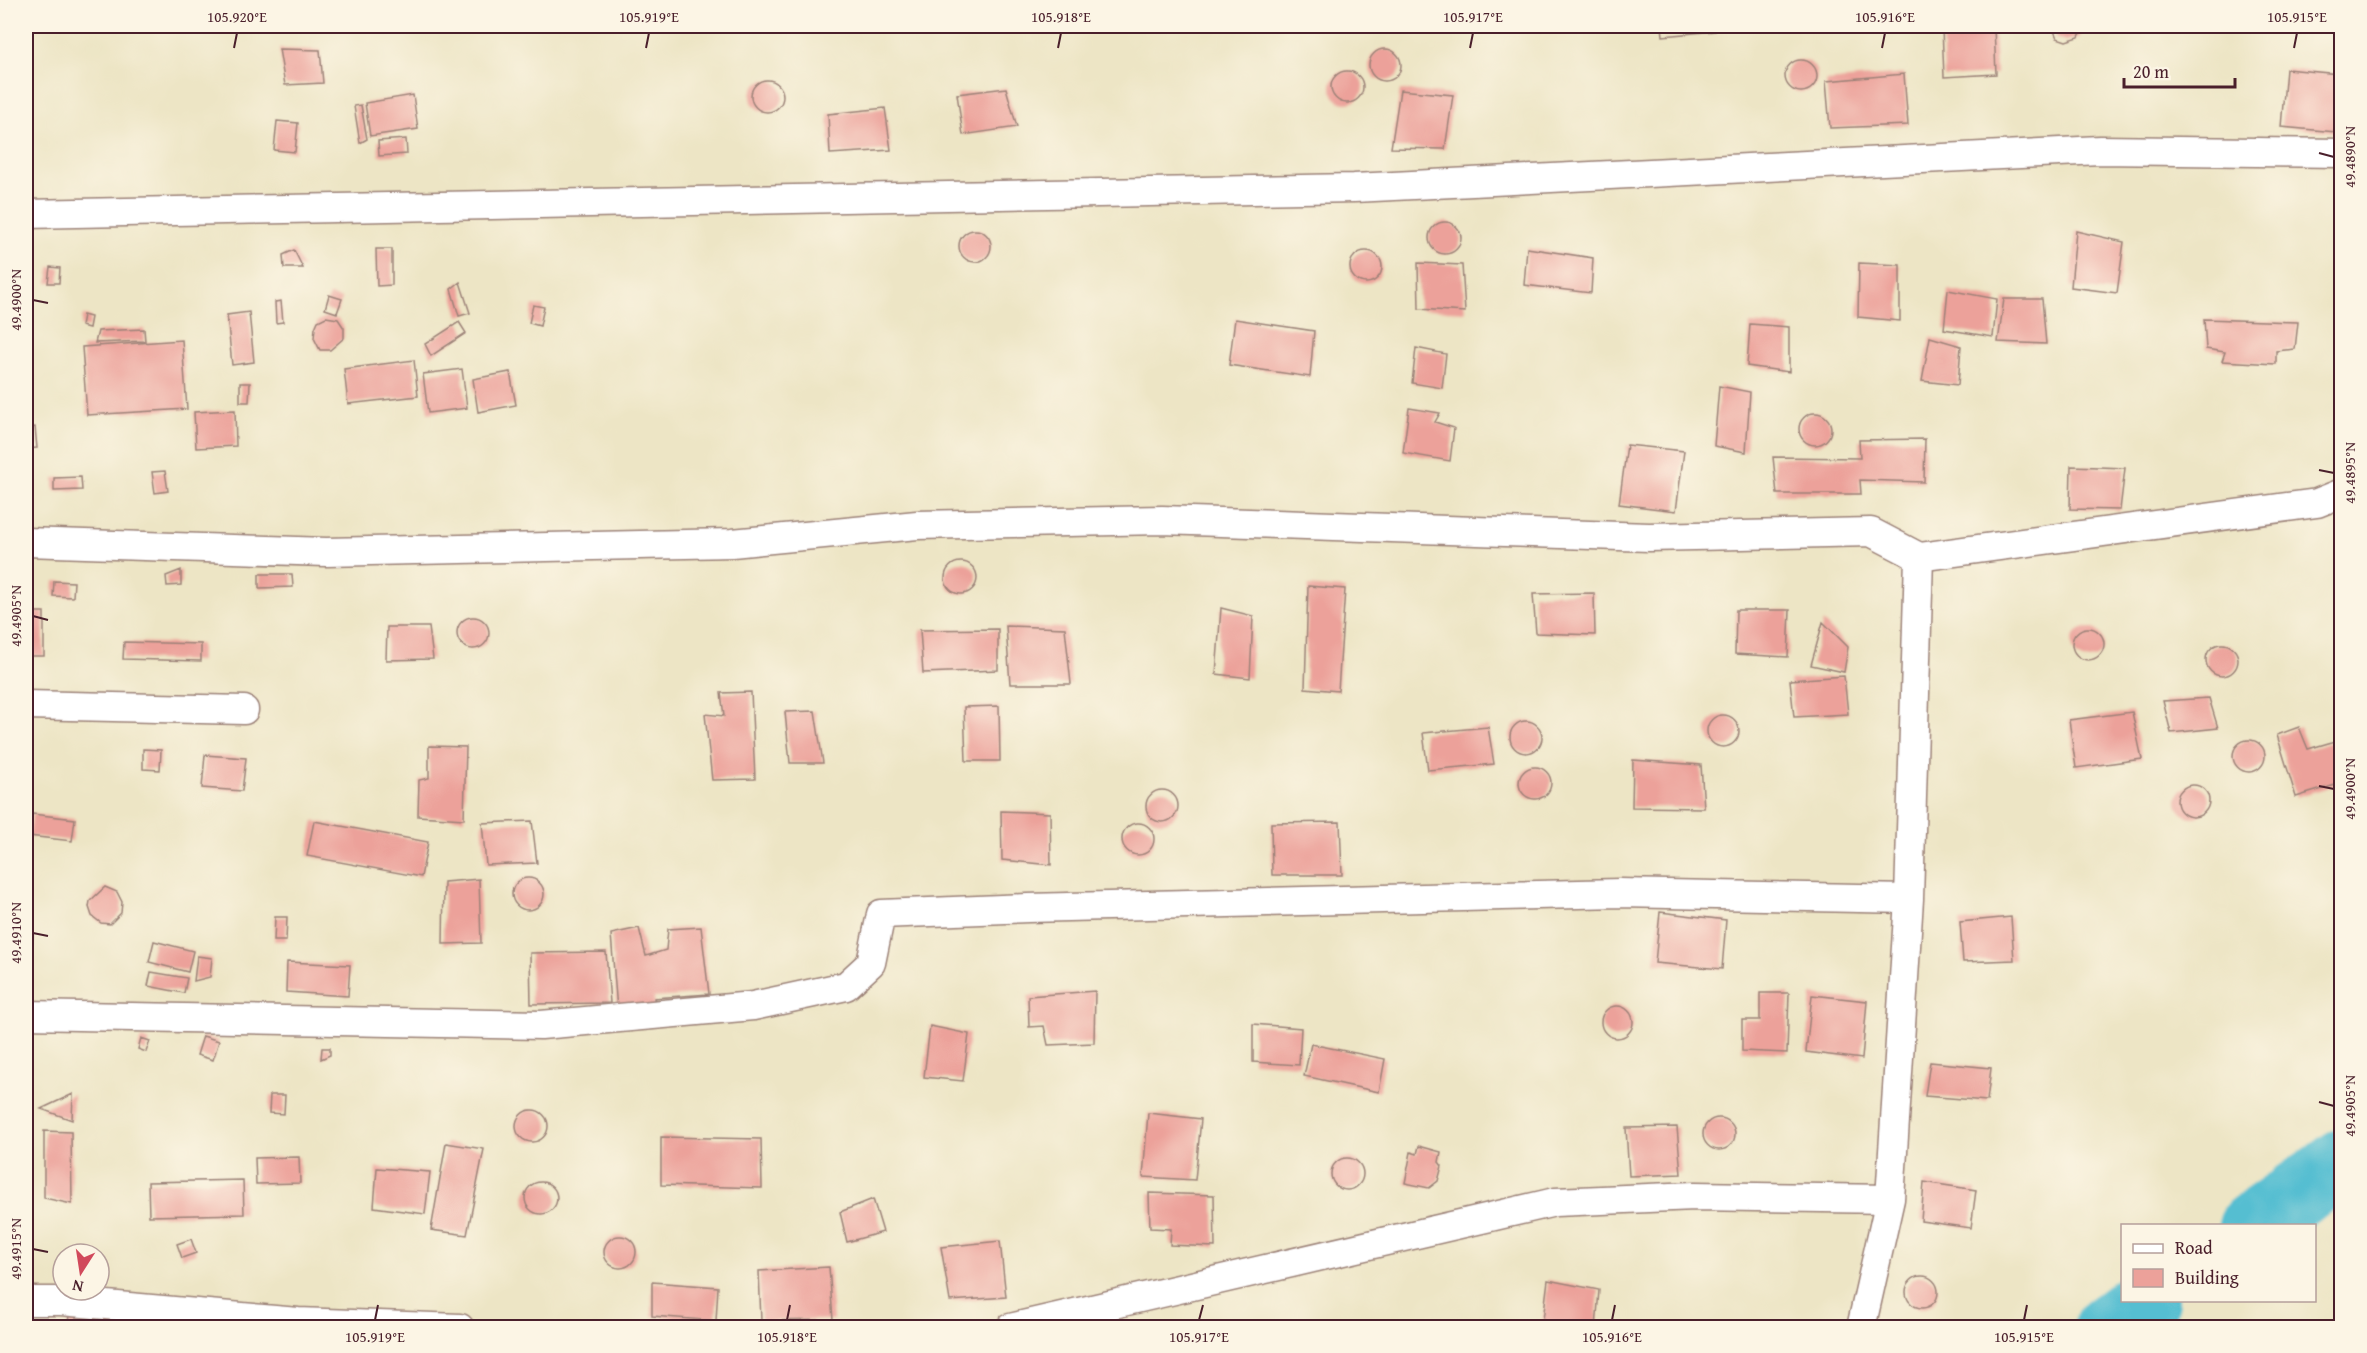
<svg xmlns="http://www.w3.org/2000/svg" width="2367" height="1353" font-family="'Gentium Book Plus',serif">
	<rect width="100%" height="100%" fill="#fcf5e5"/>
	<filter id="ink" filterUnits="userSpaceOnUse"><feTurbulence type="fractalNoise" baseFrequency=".0167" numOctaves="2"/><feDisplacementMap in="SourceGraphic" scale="12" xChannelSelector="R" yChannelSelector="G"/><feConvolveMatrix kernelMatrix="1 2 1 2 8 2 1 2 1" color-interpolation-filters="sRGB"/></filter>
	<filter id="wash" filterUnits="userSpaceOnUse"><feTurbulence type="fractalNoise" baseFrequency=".008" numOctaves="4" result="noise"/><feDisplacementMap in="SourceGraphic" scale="24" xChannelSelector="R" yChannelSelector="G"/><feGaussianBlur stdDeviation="1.35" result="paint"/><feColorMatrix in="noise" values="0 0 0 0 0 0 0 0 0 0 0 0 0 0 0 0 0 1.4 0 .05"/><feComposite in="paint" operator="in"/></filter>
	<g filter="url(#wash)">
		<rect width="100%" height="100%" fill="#ede5c5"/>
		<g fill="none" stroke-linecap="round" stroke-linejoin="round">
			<path stroke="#54bed1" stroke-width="68" d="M 2252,1226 L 2342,1163
				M 2107,1328 L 2145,1300"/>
		</g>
		<g id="blocks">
			<path fill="#eca19a" d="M 1662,26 L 1714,26 L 1715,31 L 1663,36 Z
				M 2052,26 L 2083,26 L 2083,27 L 2079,37 L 2066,41 L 2057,38 Z
				M 1994,27 L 1996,74 L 1944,77 L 1942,28 Z
				M 279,49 L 320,50 L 323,83 L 285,85 Z
				M1369 65a16 16 0 1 1 32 0a16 16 0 1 1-32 0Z
				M1785 76a16 16 0 1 1 32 0a16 16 0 1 1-32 0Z
				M 2286,69 L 2339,74 L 2336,132 L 2281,127 Z
				M1331 87a16 16 0 1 1 32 0a16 16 0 1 1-32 0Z
				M 1904,74 L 1908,125 L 1830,128 L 1826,81 Z
				M751 96a16 16 0 1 1 32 0a16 16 0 1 1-32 0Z
				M 1006,88 L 1017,127 L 963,135 L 957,94 Z
				M 1400,90 L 1453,95 L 1445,149 L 1391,148 Z
				M 413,95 L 418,129 L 370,136 L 365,103 Z
				M 361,105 L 367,139 L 360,143 L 354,106 Z
				M 885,108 L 891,150 L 830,154 L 828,114 Z
				M 277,121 L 298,123 L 295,152 L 274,150 Z
				M 406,139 L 407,154 L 379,156 L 378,141 Z
				M1429 238a16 16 0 1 1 32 0a16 16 0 1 1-32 0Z
				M959 246a16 16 0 1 1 32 0a16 16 0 1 1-32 0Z
				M 2076,231 L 2124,242 L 2117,293 L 2071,287 Z
				M 1527,248 L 1593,258 L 1591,293 L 1524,285 Z
				M 376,249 L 392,249 L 392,285 L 377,286 Z
				M 294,250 L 303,268 L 284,268 L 283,255 Z
				M1350 267a16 16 0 1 1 32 0a16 16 0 1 1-32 0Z
				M 1418,263 L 1462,265 L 1465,312 L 1419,309 Z
				M 1859,263 L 1900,265 L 1900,321 L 1858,317 Z
				M 50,267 L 60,268 L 59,283 L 48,283 Z
				M 460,282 L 470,313 L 459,316 L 451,289 Z
				M 1948,290 L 1997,299 L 1993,337 L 1944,329 Z
				M 329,295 L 342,299 L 337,313 L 325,309 Z
				M 2004,299 L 2042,299 L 2046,344 L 1998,342 Z
				M 281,301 L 283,322 L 276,323 L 275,302 Z
				M 533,305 L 544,307 L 540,326 L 529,323 Z
				M 249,312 L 254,362 L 232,365 L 227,315 Z
				M 83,315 L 91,317 L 89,328 L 81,326 Z
				M 326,317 L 338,319 L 344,328 L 344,338 L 330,350 L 320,350 L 314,338 L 315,328 L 318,321 Z
				M 1235,319 L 1314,331 L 1310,377 L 1229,365 Z
				M 2204,319 L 2298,322 L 2295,349 L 2276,351 L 2276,364 L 2222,361 L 2225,352 L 2206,349 Z
				M 459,322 L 466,333 L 431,356 L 425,344 Z
				M 1750,324 L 1789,327 L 1789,372 L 1747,366 Z
				M 144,329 L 145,341 L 95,343 L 98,331 Z
				M 1930,337 L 1961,346 L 1958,385 L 1922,381 Z
				M 182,340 L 187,409 L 87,415 L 82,347 Z
				M 1416,348 L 1446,354 L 1442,388 L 1412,383 Z
				M 414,360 L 418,396 L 348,404 L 344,369 Z
				M 462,369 L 467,408 L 428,413 L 423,374 Z
				M 510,372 L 516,405 L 478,412 L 473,379 Z
				M 31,381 L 31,405 L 26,405 L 26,383 Z
				M 240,383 L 250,383 L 249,402 L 240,402 Z
				M 1719,386 L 1750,392 L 1746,452 L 1714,446 Z
				M 1409,408 L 1440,413 L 1435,422 L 1454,428 L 1450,461 L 1403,453 Z
				M 235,410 L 236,446 L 196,448 L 194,412 Z
				M1799 429a16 16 0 1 1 32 0a16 16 0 1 1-32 0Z
				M 35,427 L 37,448 L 26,449 L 26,428 Z
				M 1925,439 L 1924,482 L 1860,480 L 1861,494 L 1777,494 L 1773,457 L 1860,458 L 1859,440 Z
				M 1627,445 L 1684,451 L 1676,511 L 1619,504 Z
				M 2071,466 L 2125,468 L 2120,510 L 2070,509 Z
				M 165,471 L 168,491 L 155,493 L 152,472 Z
				M 81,477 L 82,490 L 54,491 L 54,478 Z
				M945 578a16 16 0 1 1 32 0a16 16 0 1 1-32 0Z
				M 181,570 L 181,585 L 167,586 L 166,576 Z
				M 259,574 L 292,574 L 293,587 L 259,588 Z
				M 54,581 L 74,582 L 73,597 L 53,596 Z
				M 1308,586 L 1345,589 L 1338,691 L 1305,688 Z
				M 1594,593 L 1595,635 L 1536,633 L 1533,594 Z
				M 1221,608 L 1253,616 L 1250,678 L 1216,674 Z
				M 1736,610 L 1790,610 L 1788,657 L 1735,654 Z
				M 26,612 L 44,612 L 44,656 L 26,656 Z
				M457 633a16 16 0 1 1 32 0a16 16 0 1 1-32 0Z
				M 1823,622 L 1848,647 L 1844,672 L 1811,665 Z
				M 1006,626 L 1065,628 L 1071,684 L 1010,684 Z
				M 387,627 L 429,627 L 433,659 L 386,660 Z
				M2072 644a16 16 0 1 1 32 0a16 16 0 1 1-32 0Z
				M 998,629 L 998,670 L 923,673 L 920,630 Z
				M 124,642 L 201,644 L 201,661 L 123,659 Z
				M2206 660a16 16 0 1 1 32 0a16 16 0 1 1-32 0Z
				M 1844,676 L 1848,714 L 1794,717 L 1790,680 Z
				M 751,692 L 755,779 L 712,780 L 705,714 L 724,716 L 721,693 Z
				M 2209,698 L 2218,728 L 2171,733 L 2163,701 Z
				M 999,706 L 1000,761 L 966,761 L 964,707 Z
				M 815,711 L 823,763 L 790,763 L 785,712 Z
				M 2132,712 L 2142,759 L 2076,768 L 2069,720 Z
				M1707 731a16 16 0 1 1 32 0a16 16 0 1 1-32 0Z
				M1510 737a16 16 0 1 1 32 0a16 16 0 1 1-32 0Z
				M 1488,727 L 1494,764 L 1428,770 L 1423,733 Z
				M 2299,727 L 2308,749 L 2342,739 L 2342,783 L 2296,797 L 2277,735 Z
				M2233 756a16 16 0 1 1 32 0a16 16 0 1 1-32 0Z
				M 429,746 L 466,747 L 464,819 L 418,816 L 419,780 L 429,778 Z
				M 143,749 L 161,750 L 160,770 L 143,769 Z
				M 205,755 L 246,758 L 242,791 L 202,788 Z
				M 1633,760 L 1701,765 L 1704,808 L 1632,807 Z
				M1519 783a16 16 0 1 1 32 0a16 16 0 1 1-32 0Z
				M2177 801a16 16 0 1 1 32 0a16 16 0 1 1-32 0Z
				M1146 806a16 16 0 1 1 32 0a16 16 0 1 1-32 0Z
				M 1001,811 L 1050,813 L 1051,865 L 1002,860 Z
				M 32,814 L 75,819 L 72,841 L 29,836 Z
				M 314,821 L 428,842 L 421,877 L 307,856 Z
				M 532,821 L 537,863 L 486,865 L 482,823 Z
				M 1340,822 L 1342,875 L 1272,875 L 1271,823 Z
				M1122 839a16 16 0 1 1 32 0a16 16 0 1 1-32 0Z
				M512 894a16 16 0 1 1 32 0a16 16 0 1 1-32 0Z
				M 479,879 L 481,943 L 443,944 L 444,882 Z
				M 105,887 L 117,892 L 122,902 L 121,913 L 110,924 L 101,923 L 92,916 L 89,907 L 90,901 Z
				M 1660,912 L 1726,920 L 1722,969 L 1655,963 Z
				M 275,917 L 287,917 L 286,941 L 274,941 Z
				M 2011,917 L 2014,960 L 1963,962 L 1960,922 Z
				M 701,927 L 709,994 L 654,998 L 655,1009 L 617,1010 L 611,934 L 639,928 L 646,956 L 666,950 L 668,929 Z
				M 26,932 L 33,933 L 30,978 L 26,978 Z
				M 154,941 L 193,951 L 188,972 L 149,962 Z
				M 606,952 L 610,1003 L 531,1004 L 530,953 Z
				M 197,956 L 212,958 L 210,977 L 194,981 Z
				M 287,962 L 350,965 L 348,996 L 286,992 Z
				M 151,972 L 187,978 L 184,993 L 148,986 Z
				M 1095,991 L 1094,1043 L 1048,1045 L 1044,1026 L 1029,1027 L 1028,996 Z
				M 1760,993 L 1789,993 L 1787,1053 L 1742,1051 L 1742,1020 L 1760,1020 Z
				M 1812,995 L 1867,1001 L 1862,1059 L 1806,1052 Z
				M1601 1022a16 16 0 1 1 32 0a16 16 0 1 1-32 0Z
				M 1253,1024 L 1301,1028 L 1299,1065 L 1253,1062 Z
				M 930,1026 L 969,1034 L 963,1081 L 924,1077 Z
				M 203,1036 L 219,1041 L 213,1060 L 197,1055 Z
				M 141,1038 L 150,1041 L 146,1052 L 138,1049 Z
				M 1311,1044 L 1385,1059 L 1379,1092 L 1304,1076 Z
				M 322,1048 L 330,1048 L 330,1055 L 321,1059 Z
				M 1930,1062 L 1991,1068 L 1987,1101 L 1925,1096 Z
				M 73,1094 L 72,1120 L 41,1109 Z
				M 270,1095 L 285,1095 L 284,1114 L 269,1113 Z
				M516 1126a16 16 0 1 1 32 0a16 16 0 1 1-32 0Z
				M 1148,1113 L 1201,1119 L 1195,1180 L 1143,1177 Z
				M1703 1134a16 16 0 1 1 32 0a16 16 0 1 1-32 0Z
				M 1677,1127 L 1681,1174 L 1629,1176 L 1626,1128 Z
				M 44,1131 L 71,1132 L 72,1204 L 44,1198 Z
				M 661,1137 L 761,1139 L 762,1188 L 661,1185 Z
				M 446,1143 L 484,1149 L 467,1235 L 431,1230 Z
				M 1419,1146 L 1441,1152 L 1439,1162 L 1442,1166 L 1438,1181 L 1429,1188 L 1405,1183 L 1411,1152 L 1417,1154 Z
				M 299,1157 L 300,1183 L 256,1184 L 255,1158 Z
				M1331 1174a16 16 0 1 1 32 0a16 16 0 1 1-32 0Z
				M 377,1168 L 430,1172 L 425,1214 L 374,1207 Z
				M 243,1180 L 244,1214 L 149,1216 L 148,1182 Z
				M525 1198a16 16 0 1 1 32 0a16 16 0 1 1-32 0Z
				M 1924,1182 L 1976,1190 L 1971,1228 L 1921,1221 Z
				M 1149,1193 L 1214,1195 L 1215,1247 L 1170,1245 L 1171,1229 L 1150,1228 Z
				M 873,1199 L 883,1232 L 847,1242 L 840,1212 Z
				M604 1252a16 16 0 1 1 32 0a16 16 0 1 1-32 0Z
				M 191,1239 L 196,1253 L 182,1258 L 177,1244 Z
				M 1000,1241 L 1006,1297 L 950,1301 L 941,1247 Z
				M 829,1267 L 833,1320 L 761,1321 L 759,1271 Z
				M1906 1292a16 16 0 1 1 32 0a16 16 0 1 1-32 0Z
				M 1548,1280 L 1599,1290 L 1596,1328 L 1542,1328 Z
				M 652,1282 L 718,1287 L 716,1321 L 652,1316 Z
				M 69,1312 L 125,1317 L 124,1328 L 68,1328 Z
				M 171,1321 L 171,1328 L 130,1328 L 130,1322 Z"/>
		</g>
	</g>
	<g filter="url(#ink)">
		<use href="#blocks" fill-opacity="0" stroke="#9c8278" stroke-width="1.5"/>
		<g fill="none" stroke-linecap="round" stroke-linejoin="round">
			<g stroke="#9c8278" stroke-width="31">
				<path id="minor" d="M 26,214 L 1354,188 L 2100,150 L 2342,153
					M 26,542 L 326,552 L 732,543 L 917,525 L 1162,520 L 1649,537 L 1871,532 L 1919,557 L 2317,503 L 2342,493
					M 26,705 L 244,710
					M 26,1015 L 541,1025 L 753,1006 L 846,986 L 871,963 L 881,914 L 1028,908 L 1620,893 L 1909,899
					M 26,1301 L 61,1301 L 298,1322 L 460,1328
					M 1010,1328 L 1555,1202 L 1695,1196 L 1890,1199
					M 1861,1328 L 1890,1199 L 1909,899 L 1919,557"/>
			</g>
			<use href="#minor" stroke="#fff" stroke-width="28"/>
		</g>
	</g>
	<path fill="none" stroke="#4a1f2b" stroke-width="2" d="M 234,48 L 237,33M 646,48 L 649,33M 1058,48 L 1061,33M 1470,48 L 1473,33M 1882,48 L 1885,33M 2294,48 L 2297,33M 2319,153 L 2334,157M 33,300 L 48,303M 2319,470 L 2334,473M 33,616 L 48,620M 2319,786 L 2334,789M 33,933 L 48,936M 2319,1102 L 2334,1106M 33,1249 L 48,1252M 375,1320 L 378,1305M 787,1320 L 790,1305M 1199,1320 L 1203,1305M 1612,1320 L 1615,1305M 2024,1320 L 2027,1305"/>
	<rect width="2367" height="1353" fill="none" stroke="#fcf5e5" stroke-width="66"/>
	<rect x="2121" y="1224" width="195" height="78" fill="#fcf5e5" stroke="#b59f9b" stroke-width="1.5"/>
	<rect x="2133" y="1244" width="30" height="9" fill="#ffffff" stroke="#b59f9b" stroke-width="1.5"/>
	<text x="2175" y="1254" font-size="18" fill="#4a1f2b">Road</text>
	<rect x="2133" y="1269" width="30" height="18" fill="#eca19a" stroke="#b59f9b" stroke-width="1.5"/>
	<text x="2175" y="1284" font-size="18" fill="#4a1f2b">Building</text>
	<g transform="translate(81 1272) rotate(192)"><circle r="28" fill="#fcf5e5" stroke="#b59f9b" stroke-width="1.5"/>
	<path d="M0-4.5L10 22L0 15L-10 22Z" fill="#d1495b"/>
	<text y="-9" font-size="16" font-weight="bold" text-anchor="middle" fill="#4a1f2b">N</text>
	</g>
	<path d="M2124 78v9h111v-9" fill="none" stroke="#4a1f2b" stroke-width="3"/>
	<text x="2133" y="78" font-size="18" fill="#4a1f2b" stroke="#fcf5e5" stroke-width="4.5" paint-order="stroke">20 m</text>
	<rect x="33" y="33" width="2301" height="1287" fill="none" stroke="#4a1f2b" stroke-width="2"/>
	<g font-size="15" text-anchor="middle" fill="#4a1f2b">
		<text x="237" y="22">105.920°E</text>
		<text x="649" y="22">105.919°E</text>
		<text x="1061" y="22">105.918°E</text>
		<text x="1473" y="22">105.917°E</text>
		<text x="1885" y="22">105.916°E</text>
		<text x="2297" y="22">105.915°E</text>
		<text transform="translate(2350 157) rotate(-90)" y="5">49.4890°N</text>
		<text transform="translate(16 300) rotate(-90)" y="5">49.4900°N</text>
		<text transform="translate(2350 473) rotate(-90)" y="5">49.4895°N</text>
		<text transform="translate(16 616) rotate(-90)" y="5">49.4905°N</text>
		<text transform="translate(2350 789) rotate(-90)" y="5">49.4900°N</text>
		<text transform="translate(16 933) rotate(-90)" y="5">49.4910°N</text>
		<text transform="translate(2350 1106) rotate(-90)" y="5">49.4905°N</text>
		<text transform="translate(16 1249) rotate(-90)" y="5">49.4915°N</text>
		<text x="375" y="1342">105.919°E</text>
		<text x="787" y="1342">105.918°E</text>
		<text x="1199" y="1342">105.917°E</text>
		<text x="1612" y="1342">105.916°E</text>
		<text x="2024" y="1342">105.915°E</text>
	</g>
</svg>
